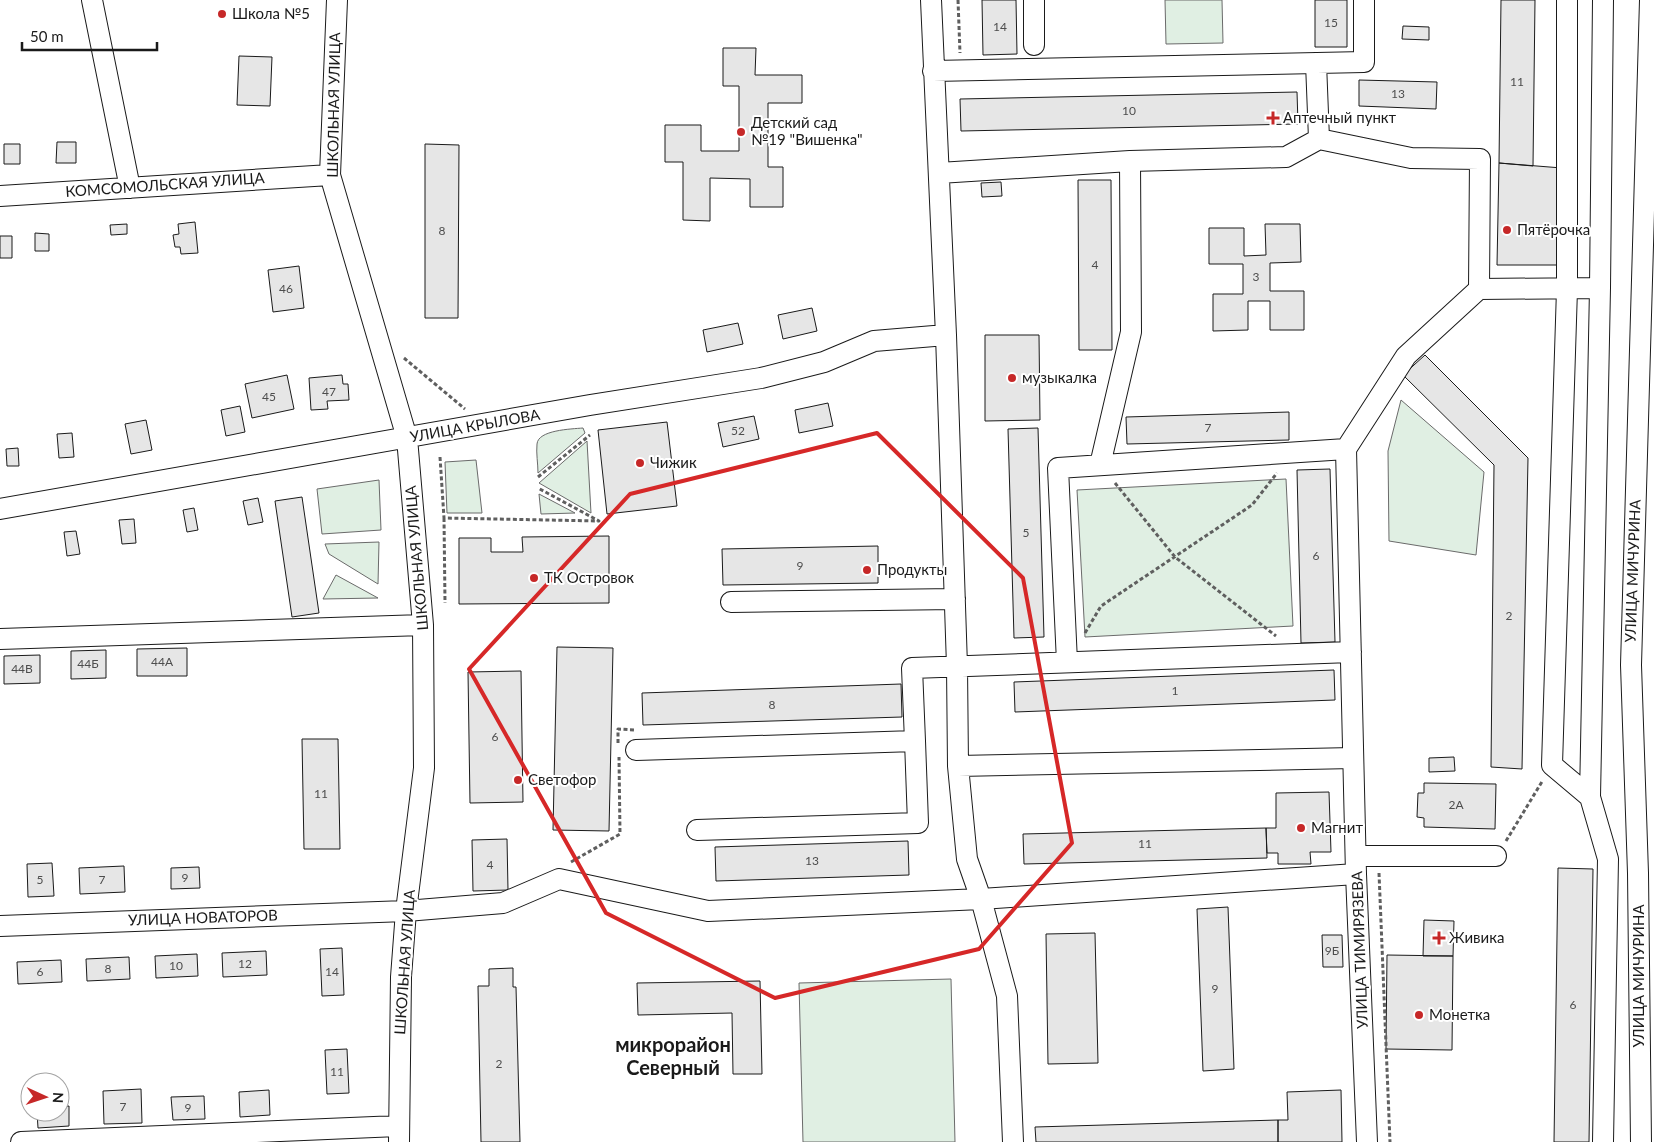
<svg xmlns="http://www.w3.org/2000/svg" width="1654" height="1142" font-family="Lato,sans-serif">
	<rect width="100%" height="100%" fill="#fff"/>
	<path fill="#e0efe3" stroke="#6a6a6a" d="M 1165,0 L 1222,0 L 1223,43 L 1166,44 Z
		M 1401,400 L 1484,472 L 1476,555 L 1389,541 L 1388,451 Z
		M 583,428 L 585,433 L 538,473 C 538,464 536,453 537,444 C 538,430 571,429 583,428 Z
		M 587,441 L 591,513 L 539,483 Z
		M 476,460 L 482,513 L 447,513 L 445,462 Z
		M 1286,479 L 1293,626 L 1085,637 L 1077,490 Z
		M 379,480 L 381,530 L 322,534 L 317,489 Z
		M 539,494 L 575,513 L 541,514 Z
		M 379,542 L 378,584 L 329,554 L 325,544 Z
		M 336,575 L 378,598 L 323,599 Z
		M 951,979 L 955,1142 L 803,1142 L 799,983 Z"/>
	<path fill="#e6e6e6" stroke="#1a1a1a" d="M 982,0 L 1016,0 L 1017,54 L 983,55 Z
		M 1315,0 L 1347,0 L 1347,47 L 1315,47 Z
		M 1501,0 L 1535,0 L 1533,166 L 1499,163 Z
		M 1403,26 L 1429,27 L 1429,40 L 1402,39 Z
		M 723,48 L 756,48 L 755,75 L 802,75 L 802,103 L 768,103 L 768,167 L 783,167 L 783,207 L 750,207 L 750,179 L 710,178 L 710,221 L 683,220 L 683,162 L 665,162 L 665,125 L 701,125 L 701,151 L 739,151 L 739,86 L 723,86 Z
		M 239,56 L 272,57 L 270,106 L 237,105 Z
		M 1359,80 L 1437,82 L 1436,109 L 1359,106 Z
		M 1297,92 L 1298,124 L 961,131 L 960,99 Z
		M 57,142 L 76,142 L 76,163 L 56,163 Z
		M 4,144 L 20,144 L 20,164 L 4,164 Z
		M 425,144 L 459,145 L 458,318 L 425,318 Z
		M 1499,163 L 1562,168 L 1561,265 L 1497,265 Z
		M 1078,180 L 1111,180 L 1112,350 L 1079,350 Z
		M 1001,182 L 1002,196 L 982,197 L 981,183 Z
		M 195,222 L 198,253 L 181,254 L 180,247 L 175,247 L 173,235 L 179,234 L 178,224 Z
		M 127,224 L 127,234 L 111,235 L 110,225 Z
		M 1265,224 L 1300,224 L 1301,262 L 1270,263 L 1270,291 L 1304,291 L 1304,330 L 1270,330 L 1270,301 L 1248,301 L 1248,330 L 1213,331 L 1213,294 L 1243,294 L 1243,264 L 1209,264 L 1209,228 L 1244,228 L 1244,256 L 1266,255 Z
		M 35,233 L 49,234 L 49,251 L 35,251 Z
		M 0,236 L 12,236 L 12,258 L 0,258 Z
		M 299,266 L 304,308 L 273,312 L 268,270 Z
		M 812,308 L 817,331 L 783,339 L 778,315 Z
		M 738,323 L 743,344 L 707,352 L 703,330 Z
		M 985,335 L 1039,335 L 1040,420 L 985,421 Z
		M 1425,355 L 1528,458 L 1522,769 L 1491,767 L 1494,465 L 1403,375 Z
		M 287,375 L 294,409 L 252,418 L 245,384 Z
		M 342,375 L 343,384 L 348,384 L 349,400 L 327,401 L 328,409 L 311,410 L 309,378 Z
		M 828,403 L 833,426 L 799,433 L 795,410 Z
		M 240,406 L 245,432 L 226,436 L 221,410 Z
		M 1289,412 L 1289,440 L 1127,444 L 1126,417 Z
		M 754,416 L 759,439 L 723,447 L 718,423 Z
		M 146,420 L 152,450 L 131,454 L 125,424 Z
		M 667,422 L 677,506 L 607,514 L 598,430 Z
		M 1038,428 L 1044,637 L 1014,638 L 1008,429 Z
		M 72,433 L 74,457 L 59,458 L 57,434 Z
		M 18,448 L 19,466 L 7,466 L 6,449 Z
		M 1330,469 L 1335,642 L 1301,643 L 1297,470 Z
		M 302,497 L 319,613 L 292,617 L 275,501 Z
		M 258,498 L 263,522 L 248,525 L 243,501 Z
		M 194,508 L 198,530 L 187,532 L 183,510 Z
		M 134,519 L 136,543 L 122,544 L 119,520 Z
		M 76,531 L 80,554 L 67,556 L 64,532 Z
		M 609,536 L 609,603 L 459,604 L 459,538 L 491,538 L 491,552 L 523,552 L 522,537 Z
		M 878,546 L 878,583 L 723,585 L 722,549 Z
		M 557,647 L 613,648 L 609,831 L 553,830 Z
		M 187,648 L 187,676 L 137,676 L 137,649 Z
		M 106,650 L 106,678 L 71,679 L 71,651 Z
		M 40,655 L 40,683 L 4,684 L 4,656 Z
		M 1334,670 L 1335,700 L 1015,712 L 1014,682 Z
		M 521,671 L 523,802 L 470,803 L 468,672 Z
		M 901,684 L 902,717 L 643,725 L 642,693 Z
		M 302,739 L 338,739 L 340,849 L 304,849 Z
		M 1454,757 L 1455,771 L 1429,772 L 1429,758 Z
		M 1424,783 L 1496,784 L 1495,829 L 1424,827 L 1424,818 L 1417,817 L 1418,793 L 1424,793 Z
		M 1329,792 L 1331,852 L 1310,852 L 1311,864 L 1278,864 L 1278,853 L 1267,853 L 1266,828 L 1276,828 L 1276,793 Z
		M 1266,828 L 1267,858 L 1024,864 L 1023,834 Z
		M 507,839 L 508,890 L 473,891 L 472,840 Z
		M 908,841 L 909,875 L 716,881 L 715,847 Z
		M 52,863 L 54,896 L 28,897 L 27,864 Z
		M 124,866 L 125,892 L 80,894 L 79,868 Z
		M 199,867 L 200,888 L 171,889 L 171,868 Z
		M 1558,868 L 1593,869 L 1589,1142 L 1554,1142 Z
		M 1228,907 L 1234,1069 L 1203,1071 L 1197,909 Z
		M 1424,920 L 1454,921 L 1453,956 L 1423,956 Z
		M 1095,933 L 1098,1063 L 1048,1064 L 1046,934 Z
		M 1322,935 L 1342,935 L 1343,967 L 1323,967 Z
		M 342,948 L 344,995 L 322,996 L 320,949 Z
		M 266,951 L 267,975 L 223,977 L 222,953 Z
		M 197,954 L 198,976 L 156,978 L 155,956 Z
		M 1387,955 L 1453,956 L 1452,1050 L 1386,1049 Z
		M 129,957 L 130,979 L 87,981 L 86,959 Z
		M 61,960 L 62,982 L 18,984 L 17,962 Z
		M 513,968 L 513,987 L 516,987 L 520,1142 L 481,1142 L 478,986 L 489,986 L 489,969 Z
		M 760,981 L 762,1074 L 733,1074 L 732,1013 L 638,1015 L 637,983 Z
		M 347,1049 L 349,1093 L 327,1094 L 325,1050 Z
		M 141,1089 L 142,1123 L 104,1124 L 103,1091 Z
		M 269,1090 L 270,1115 L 240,1117 L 239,1092 Z
		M 1341,1090 L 1342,1142 L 1278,1142 L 1278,1120 L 1288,1120 L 1287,1092 Z
		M 204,1096 L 205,1119 L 173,1120 L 171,1097 Z
		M 69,1106 L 69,1126 L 38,1128 L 37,1112 L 60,1112 L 60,1107 Z
		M 1278,1120 L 1278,1142 L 1036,1142 L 1035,1127 Z"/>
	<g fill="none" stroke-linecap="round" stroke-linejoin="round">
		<g stroke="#1a1a1a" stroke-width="22">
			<path id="minor" d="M 92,0 L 130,188
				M 337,0 L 330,175 L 407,438 L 423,625 L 424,768 L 406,911 L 401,977 L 399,1142
				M 931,0 L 946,335 L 957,666 L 958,766 L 967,859 L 981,899 L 1007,996 L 1013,1142
				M 1567,0 L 1567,289 L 1552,765 L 1590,797
				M 1034,45 L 1034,0
				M 933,71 L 1364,62 L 1364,0
				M 1319,139 L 1411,158 L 1480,159 L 1479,289
				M 939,173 L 1130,161 L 1286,157 L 1319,139 L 1316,63
				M 0,196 L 330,175
				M 1100,465 L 1131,332 L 1130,161
				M 0,509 L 590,405 L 761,378 L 824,362 L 874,341 L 946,335
				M 731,602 L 955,599
				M 0,639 L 423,625
				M 1067,662 L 1058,468 L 1346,449
				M 636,750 L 915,741 L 912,668 L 1351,652
				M 958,766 L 1353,758
				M 697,830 L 918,823 L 915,741
				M 1356,856 L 1496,856
				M 0,926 L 406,911 L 503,903 L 559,879 L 708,911 L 981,899 L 1356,874
				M 21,1142 L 398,1126
				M 1367,1142 L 1356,874 L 1346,449 L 1406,356 L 1479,289 L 1600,288
				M 1603,1142 L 1608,859 L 1590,797 L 1600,288 L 1603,0
				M 1641,1142 L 1638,873 L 1631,665 L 1650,0"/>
		</g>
		<path stroke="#5f5f5f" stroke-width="3" stroke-dasharray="4 2.5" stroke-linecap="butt" d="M 958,0 L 960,53
			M 404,358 L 465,409
			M 440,457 L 444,518 L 599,521 L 538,488
			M 538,477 L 590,435
			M 1115,483 L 1175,557 L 1276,636
			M 444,518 L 445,603
			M 1085,633 L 1101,606 L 1252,505 L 1277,473
			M 618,743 L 618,729 L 636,730
			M 1506,841 L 1543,780
			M 571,862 L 620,834 L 619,757
			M 1379,873 L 1390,1142"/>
		<use href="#minor" stroke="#fff" stroke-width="20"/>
	</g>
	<path fill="none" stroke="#d62828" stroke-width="4" stroke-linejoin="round" d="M 877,433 L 1023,578 L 1072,843 L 979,949 L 775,998 L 606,913 L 469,669 L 630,494 Z"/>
	<g fill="#c62828" stroke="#fff" stroke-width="2">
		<circle cx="222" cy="14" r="5"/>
		<path d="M1270.5 110.5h5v5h5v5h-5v5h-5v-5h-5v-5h5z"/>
		<circle cx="741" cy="132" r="5"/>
		<circle cx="1507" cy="230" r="5"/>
		<circle cx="1012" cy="378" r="5"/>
		<circle cx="640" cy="463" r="5"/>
		<circle cx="867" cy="570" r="5"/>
		<circle cx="534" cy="578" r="5"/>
		<circle cx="518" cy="780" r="5"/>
		<circle cx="1301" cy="828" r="5"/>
		<path d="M1436.5 930.5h5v5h5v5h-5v5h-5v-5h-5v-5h5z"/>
		<circle cx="1419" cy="1015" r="5"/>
	</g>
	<g text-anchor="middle" stroke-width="4" stroke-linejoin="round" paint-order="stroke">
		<g font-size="12" fill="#4d4d4d">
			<text x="1331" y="27">15</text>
			<text x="1000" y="31">14</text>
			<text x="1517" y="86">11</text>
			<text x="1398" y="98">13</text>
			<text x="1129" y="115">10</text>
			<text x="442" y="235">8</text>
			<text x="1095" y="269">4</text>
			<text x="1256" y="281">3</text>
			<text x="286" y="293">46</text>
			<text x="329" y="396">47</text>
			<text x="269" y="401">45</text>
			<text x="1208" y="432">7</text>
			<text x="738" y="435">52</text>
			<text x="1026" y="537">5</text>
			<text x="1316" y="560">6</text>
			<text x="800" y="570">9</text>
			<text x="1509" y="620">2</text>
			<text x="162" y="666">44А</text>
			<text x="88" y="668">44Б</text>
			<text x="22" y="673">44В</text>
			<text x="1175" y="695">1</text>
			<text x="772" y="709">8</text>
			<text x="495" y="741">6</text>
			<text x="321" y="798">11</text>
			<text x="1456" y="809">2А</text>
			<text x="1145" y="848">11</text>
			<text x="812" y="865">13</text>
			<text x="490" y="869">4</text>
			<text x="185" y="882">9</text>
			<text x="40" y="884">5</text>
			<text x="102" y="884">7</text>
			<text x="1332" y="955">9Б</text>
			<text x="245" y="968">12</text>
			<text x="176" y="970">10</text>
			<text x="108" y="973">8</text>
			<text x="40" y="976">6</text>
			<text x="332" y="976">14</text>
			<text x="1215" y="993">9</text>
			<text x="1573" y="1009">6</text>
			<text x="499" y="1068">2</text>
			<text x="337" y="1076">11</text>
			<text x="123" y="1111">7</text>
			<text x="188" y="1112">9</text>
		</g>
		<g font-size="15" fill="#1a1a1a" stroke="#fff" text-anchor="start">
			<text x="232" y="19">Школа №5</text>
			<text x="1283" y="123">Аптечный пункт</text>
			<text x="751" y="128">Детский сад<tspan x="751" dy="17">№19 "Вишенка"</tspan></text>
			<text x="1517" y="235">Пятёрочка</text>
			<text x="1022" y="383">музыкалка</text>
			<text x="650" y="468">Чижик</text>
			<text x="877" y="575">Продукты</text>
			<text x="544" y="583">ТК Островок</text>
			<text x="528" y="785">Светофор</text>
			<text x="1311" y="833">Магнит</text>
			<text x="1449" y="943">Живика</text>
			<text x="1429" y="1020">Монетка</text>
		</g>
		<g font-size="15" fill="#1a1a1a" stroke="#fff">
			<text transform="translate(334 105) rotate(-89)" y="5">ШКОЛЬНАЯ УЛИЦА</text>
			<text transform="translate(165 185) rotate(-4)" y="5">КОМСОМОЛЬСКАЯ УЛИЦА</text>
			<text transform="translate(475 426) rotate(-10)" y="5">УЛИЦА КРЫЛОВА</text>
			<text transform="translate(417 558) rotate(-95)" y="5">ШКОЛЬНАЯ УЛИЦА</text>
			<text transform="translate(1633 571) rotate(-88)" y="5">УЛИЦА МИЧУРИНА</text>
			<text transform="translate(203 918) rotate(-2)" y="5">УЛИЦА НОВАТОРОВ</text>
			<text transform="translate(1360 950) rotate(-92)" y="5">УЛИЦА ТИМИРЯЗЕВА</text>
			<text transform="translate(405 962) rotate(-86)" y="5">ШКОЛЬНАЯ УЛИЦА</text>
			<text transform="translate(1639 976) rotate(-90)" y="5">УЛИЦА МИЧУРИНА</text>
		</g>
		<g font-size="20" font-weight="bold" fill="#1a1a1a" stroke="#fff">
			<text x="673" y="1052">микрорайон<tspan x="673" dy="23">Северный</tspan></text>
		</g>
	</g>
	<g transform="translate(45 1097) rotate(93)"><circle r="24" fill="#ffffff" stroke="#a3a3a3"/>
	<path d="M0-4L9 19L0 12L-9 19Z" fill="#c62828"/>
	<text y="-8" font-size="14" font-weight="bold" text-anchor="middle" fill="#1a1a1a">N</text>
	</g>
	<path d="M22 42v8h135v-8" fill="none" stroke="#1a1a1a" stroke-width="2.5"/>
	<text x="30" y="42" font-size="15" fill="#1a1a1a" stroke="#ffffff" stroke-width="4" paint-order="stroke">50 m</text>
</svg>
